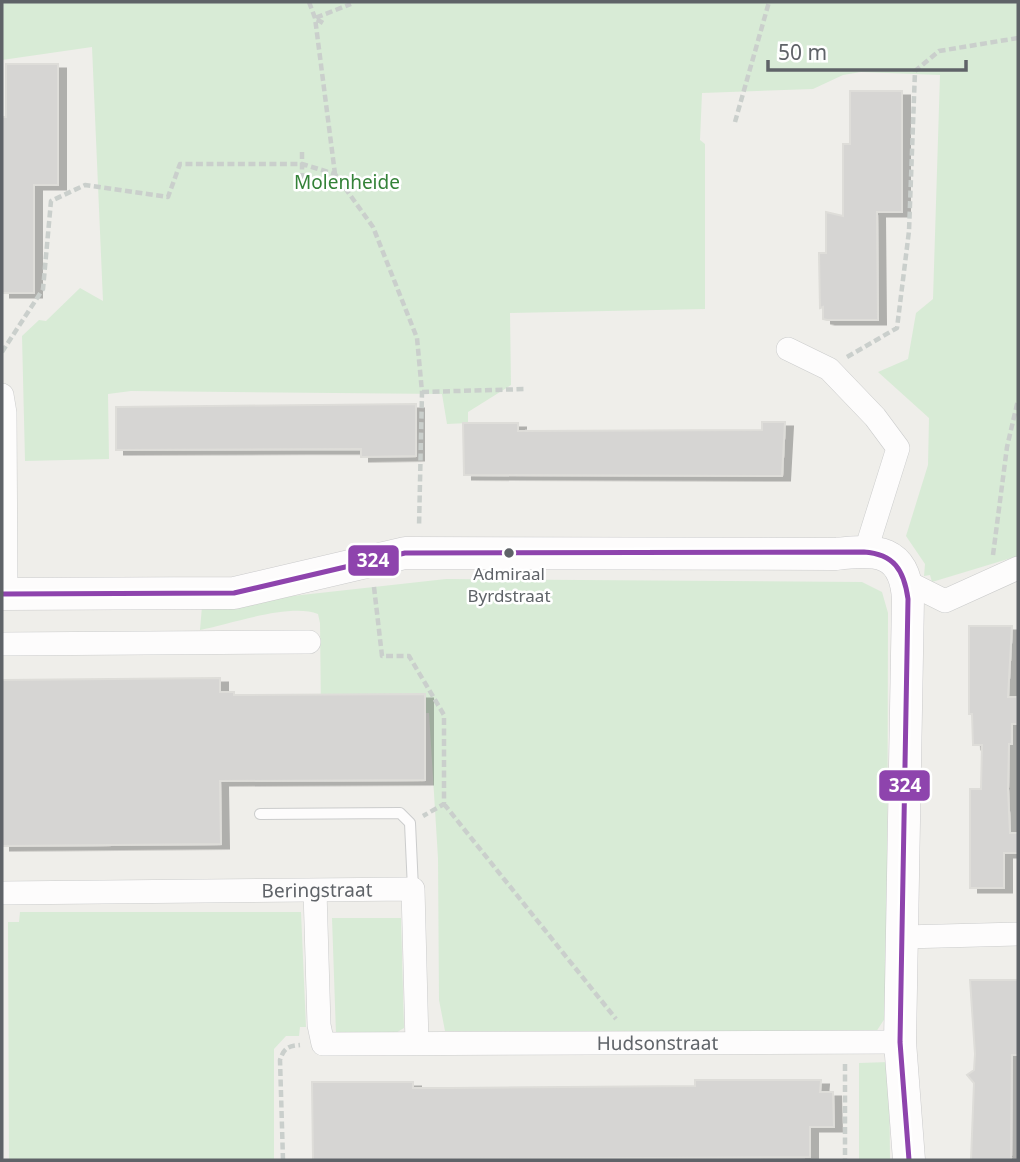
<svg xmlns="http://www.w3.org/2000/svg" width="1020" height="1162" font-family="'Noto Sans',sans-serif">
	<defs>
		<filter id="shadow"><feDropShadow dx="8" dy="4.5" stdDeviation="0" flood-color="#0004"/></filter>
	</defs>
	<rect width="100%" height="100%" fill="#efeeea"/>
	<path fill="#d8ebd6" d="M 2,2 L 1018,2 L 1018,556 L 932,582 L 930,575 L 924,576 L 925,564 L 906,536 L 928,465 L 929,418 L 878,372 L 908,359 L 916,313 L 933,299 L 940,75 L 861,72 L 843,75 L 813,89 L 702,93 L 700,140 L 705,144 L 705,309 L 510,313 L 511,385 L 468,412 L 468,423 L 447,424 L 442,394 L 131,391 L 108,394 L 109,459 L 25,461 L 22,336 L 39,320 L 46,321 L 80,288 L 103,301 L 92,47 L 2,60 Z
		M 446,579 L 862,582 L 882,592 L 888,613 L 887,1015 L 876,1032 L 445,1031 L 439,1000 L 438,858 L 429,713 L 321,714 L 320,623 L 318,614 C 290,603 230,624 200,630 L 202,606 Z
		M 20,912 L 301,912 L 306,1027 L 300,1027 L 299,1036 L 286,1036 L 274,1049 L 274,1160 L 9,1160 L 8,922 L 19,922 Z
		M 332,918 L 401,918 L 404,1028 L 394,1034 L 336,1034 Z
		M 889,1062 L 890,1160 L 859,1160 L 859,1063 Z"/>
	<path fill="#d6d5d3" stroke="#deddd9" stroke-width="2" filter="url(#shadow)" d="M 6,64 L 58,64 L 58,185 L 34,185 L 34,293 L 2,293 L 2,117 L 6,117 Z
		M 850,91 L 902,91 L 902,212 L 877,212 L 878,320 L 827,320 L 823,319 L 823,307 L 820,308 L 819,253 L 826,253 L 826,212 L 843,216 L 843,144 L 850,144 Z
		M 416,404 L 416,456 L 361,457 L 361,449 L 116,450 L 116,407 Z
		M 762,422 L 785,422 L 782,476 L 464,475 L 463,423 L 518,423 L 518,431 L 762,430 Z
		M 969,626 L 1012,626 L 1008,697 L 1017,697 L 1017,724 L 1012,724 L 1012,744 L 1009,744 L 1008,789 L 1010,833 L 1018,833 L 1018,853 L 1004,853 L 1004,888 L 970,888 L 970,789 L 981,789 L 982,745 L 973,745 L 972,714 L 969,714 Z
		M 220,678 L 220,692 L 234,692 L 234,695 L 425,694 L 425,780 L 220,781 L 221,844 L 2,846 L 2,680 Z
		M 970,980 L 1018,980 L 1018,1055 L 1012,1055 L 1011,1160 L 971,1160 L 974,1083 L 967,1075 L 974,1070 L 975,1054 Z
		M 695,1080 L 821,1080 L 820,1092 L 833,1092 L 834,1127 L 810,1127 L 810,1157 L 313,1160 L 312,1082 L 413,1082 L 413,1088 L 448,1088 L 695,1086 Z"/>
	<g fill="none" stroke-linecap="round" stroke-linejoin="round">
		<g stroke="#cbcccc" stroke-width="12">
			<path id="lane" d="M 260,814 L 400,813 L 410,823 L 413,889"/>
		</g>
		<g stroke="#cbcccc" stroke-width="24">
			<g id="street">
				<path d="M 788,349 L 829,369 L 875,417 L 898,448 L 866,550"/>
				<path d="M 2,395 L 5,413 L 6,594"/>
				<path d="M 907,582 L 945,601 L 1018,568"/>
				<path d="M 2,644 L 309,642"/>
				<path id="s1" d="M 315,891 L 319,1025 L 323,1044 L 900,1042"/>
				<path id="s2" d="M 2,893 L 413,889 L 417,1043"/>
				<path d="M 904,937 L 1018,934"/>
			</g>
		</g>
		<g stroke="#cacacb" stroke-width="33">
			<path id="secondary" d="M 2,594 L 234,593 L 405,553 L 836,554 C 876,549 905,549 908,599 L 900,1042 L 909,1160"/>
		</g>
		<path stroke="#cacfcc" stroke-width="4.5" stroke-dasharray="7 3.5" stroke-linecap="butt" d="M 309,2 L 315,18 L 335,174
			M 323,23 L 315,18 L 351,4
			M 735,122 L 769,2
			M 302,152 L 302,180
			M 2,352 L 43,289 L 51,201 L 85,185 L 168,197 L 180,164 L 302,164 L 335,174 L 373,227 L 417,338 L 422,392 L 419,527
			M 847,357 L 897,328 L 909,231 L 915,71 L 939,51 L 1018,38
			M 422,392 L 526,389
			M 993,555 L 1007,447 L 1018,400
			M 374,587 L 382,656 L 409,656 L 444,715 L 444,804 L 423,816
			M 444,804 L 616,1019
			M 845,1064 L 845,1160
			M 283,1160 L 280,1060 C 284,1048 288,1046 300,1045"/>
		<use href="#lane" stroke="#fdfcfc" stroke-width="10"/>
		<use href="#street" stroke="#fdfcfc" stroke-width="23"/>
		<use href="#secondary" stroke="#fdfcfc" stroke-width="32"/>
		<g stroke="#fff" stroke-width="10">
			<path id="bus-1" d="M 2,594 L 234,593 L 405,553 L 864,552 C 894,554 904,570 908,599 L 900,1042 L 909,1160"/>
		</g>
		<use href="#bus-1" stroke="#8e44ad" stroke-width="5"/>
	</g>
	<circle fill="#5f6368" stroke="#fff" stroke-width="2.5" cx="509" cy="553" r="6"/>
	<g text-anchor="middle" stroke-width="5" stroke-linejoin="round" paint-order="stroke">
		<g font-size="17" fill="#5f6368" stroke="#fff">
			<text x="509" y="580">Admiraal<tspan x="509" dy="22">Byrdstraat</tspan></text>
		</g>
		<g font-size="19" fill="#348238" stroke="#fff">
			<text x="347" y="189">Molenheide</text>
		</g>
		<g font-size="19" fill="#5f6368" stroke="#fff">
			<text dy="7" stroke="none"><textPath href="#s2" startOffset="315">Beringstraat</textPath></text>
			<text dy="7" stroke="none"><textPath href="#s1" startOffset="488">Hudsonstraat</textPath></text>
		</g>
	</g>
	<g stroke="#fff" stroke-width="2.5">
		<rect x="347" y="544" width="53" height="33" rx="7" fill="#8e44ad"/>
		<rect x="878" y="769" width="53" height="33" rx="7" fill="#8e44ad"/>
	</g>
	<g font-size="19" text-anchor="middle" font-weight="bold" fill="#fff">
		<text x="373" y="567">324</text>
		<text x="905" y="792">324</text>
	</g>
	<rect width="1020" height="1162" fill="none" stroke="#5f6368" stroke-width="7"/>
	<path d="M768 60v10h198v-10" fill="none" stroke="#5f6368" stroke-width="3.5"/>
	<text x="778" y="60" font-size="21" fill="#5f6368" stroke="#ffffff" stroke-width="5" paint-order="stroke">50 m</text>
</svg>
